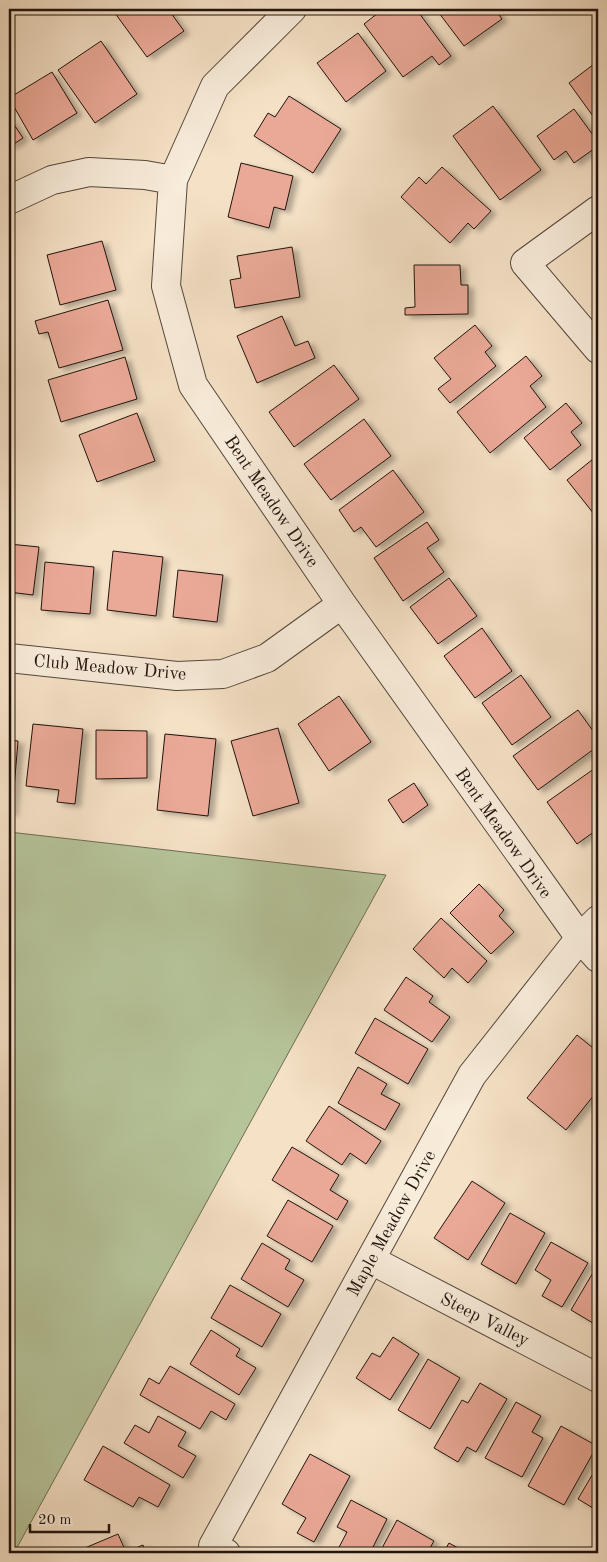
<svg xmlns="http://www.w3.org/2000/svg" width="607" height="1562" font-family="'Old Standard TT',serif">
	<defs>
		<filter id="shadow"><feDropShadow dx="5.5" dy="3" stdDeviation="2.5" flood-color="#0004"/></filter>
	</defs>
	<rect width="100%" height="100%" fill="#f5e1c6"/>
	<filter id="stains"><feTurbulence type="fractalNoise" baseFrequency=".004" numOctaves="4"/><feColorMatrix values="0 0 0 0 .2 0 0 0 0 .09 0 0 0 0 .02 0 0 0 .5 -.17"/></filter>
	<radialGradient id="worn" r=".72"><stop offset=".6" stop-color="#630" stop-opacity="0"/><stop offset="1" stop-color="#630" stop-opacity=".3"/></radialGradient>
	<path fill="#b6c49a" stroke="#6b6c54" d="M 9,832 L 386,875 L 14,1553 L 9,1553 Z"/>
	<path fill="#eaa997" stroke="#20130e" filter="url(#shadow)" d="M 112,9 L 168,9 L 184,31 L 147,57 Z
		M 383,9 L 390,15 L 398,9 L 416,9 L 451,56 L 439,65 L 432,56 L 403,77 L 364,24 Z
		M 436,9 L 495,9 L 502,19 L 464,46 Z
		M 358,33 L 386,71 L 346,102 L 317,63 Z
		M 101,41 L 137,94 L 95,123 L 58,70 Z
		M 598,61 L 598,123 L 569,83 Z
		M 52,72 L 77,113 L 33,140 L 9,98 Z
		M 289,96 L 341,129 L 313,173 L 254,136 L 268,113 L 275,117 Z
		M 493,106 L 541,170 L 500,200 L 453,136 Z
		M 574,109 L 598,142 L 598,146 L 574,163 L 566,151 L 554,160 L 537,136 Z
		M 9,117 L 23,138 L 9,147 Z
		M 241,163 L 293,176 L 285,210 L 274,207 L 269,228 L 228,217 Z
		M 442,167 L 491,211 L 474,229 L 468,223 L 450,243 L 401,197 L 419,177 L 426,184 Z
		M 102,241 L 116,290 L 60,305 L 47,255 Z
		M 292,247 L 300,297 L 235,308 L 230,280 L 241,278 L 237,256 Z
		M 414,265 L 460,265 L 461,285 L 468,285 L 468,314 L 405,315 L 405,308 L 415,307 Z
		M 108,300 L 123,350 L 59,368 L 48,332 L 39,334 L 35,321 Z
		M 282,316 L 295,346 L 308,341 L 315,358 L 257,383 L 237,336 Z
		M 475,325 L 492,346 L 485,352 L 496,366 L 450,403 L 438,389 L 451,379 L 434,358 Z
		M 526,356 L 542,376 L 530,386 L 546,407 L 490,453 L 457,412 Z
		M 125,357 L 137,399 L 61,422 L 48,380 Z
		M 334,365 L 359,399 L 294,447 L 269,412 Z
		M 566,403 L 582,423 L 571,432 L 581,445 L 550,470 L 524,438 Z
		M 137,413 L 155,461 L 97,482 L 79,435 Z
		M 364,419 L 391,456 L 331,500 L 304,464 Z
		M 598,455 L 598,519 L 567,480 Z
		M 393,470 L 424,512 L 376,547 L 361,527 L 354,532 L 339,510 Z
		M 427,522 L 439,540 L 427,548 L 444,572 L 403,601 L 374,558 Z
		M 9,544 L 39,547 L 33,595 L 9,592 Z
		M 113,551 L 163,557 L 156,616 L 107,610 Z
		M 45,562 L 94,567 L 90,614 L 41,610 Z
		M 178,570 L 223,575 L 217,622 L 173,617 Z
		M 449,578 L 477,616 L 438,644 L 410,607 Z
		M 482,628 L 512,671 L 475,698 L 444,656 Z
		M 521,675 L 551,717 L 512,745 L 482,703 Z
		M 339,696 L 371,742 L 329,771 L 298,724 Z
		M 578,710 L 598,738 L 598,746 L 538,790 L 513,756 Z
		M 33,724 L 83,729 L 75,804 L 57,802 L 59,790 L 26,786 Z
		M 278,728 L 299,803 L 253,816 L 231,741 Z
		M 96,730 L 147,731 L 147,778 L 96,779 Z
		M 165,734 L 216,739 L 208,816 L 157,810 Z
		M 9,740 L 18,741 L 12,813 L 9,813 Z
		M 598,766 L 598,829 L 577,844 L 547,802 Z
		M 414,783 L 428,805 L 403,823 L 388,800 Z
		M 479,884 L 504,910 L 499,916 L 514,932 L 491,954 L 450,913 Z
		M 441,918 L 487,961 L 468,983 L 452,968 L 444,978 L 413,949 Z
		M 406,977 L 433,996 L 429,1002 L 450,1017 L 432,1042 L 384,1010 Z
		M 375,1018 L 428,1049 L 408,1084 L 355,1053 Z
		M 577,1035 L 598,1052 L 598,1090 L 566,1130 L 527,1098 Z
		M 358,1067 L 387,1084 L 381,1094 L 400,1104 L 385,1130 L 338,1103 Z
		M 329,1106 L 381,1141 L 366,1164 L 350,1153 L 342,1165 L 306,1141 Z
		M 292,1147 L 339,1175 L 330,1190 L 348,1201 L 337,1220 L 272,1180 Z
		M 472,1181 L 505,1203 L 468,1260 L 434,1238 Z
		M 288,1200 L 333,1226 L 312,1262 L 267,1236 Z
		M 510,1213 L 545,1233 L 516,1284 L 481,1264 Z
		M 551,1242 L 588,1263 L 562,1307 L 542,1296 L 551,1280 L 535,1270 Z
		M 262,1243 L 290,1260 L 285,1269 L 304,1280 L 288,1307 L 241,1279 Z
		M 598,1264 L 598,1326 L 571,1310 Z
		M 230,1285 L 281,1314 L 262,1347 L 211,1318 Z
		M 211,1330 L 240,1349 L 236,1356 L 256,1368 L 239,1395 L 190,1364 Z
		M 393,1337 L 419,1354 L 390,1400 L 356,1378 L 372,1353 L 380,1357 Z
		M 428,1359 L 460,1378 L 430,1429 L 398,1410 Z
		M 170,1366 L 235,1404 L 226,1420 L 211,1411 L 200,1429 L 140,1395 L 149,1378 L 159,1384 Z
		M 480,1383 L 507,1399 L 476,1452 L 467,1447 L 458,1462 L 434,1448 L 462,1400 L 468,1403 Z
		M 516,1402 L 541,1416 L 532,1432 L 543,1438 L 522,1477 L 485,1458 Z
		M 158,1416 L 186,1432 L 178,1446 L 196,1456 L 183,1478 L 124,1443 L 135,1425 L 149,1433 Z
		M 561,1426 L 597,1446 L 564,1505 L 528,1486 Z
		M 103,1446 L 170,1485 L 158,1507 L 139,1497 L 133,1507 L 84,1480 Z
		M 310,1454 L 350,1476 L 314,1542 L 297,1533 L 306,1518 L 282,1504 Z
		M 595,1470 L 598,1472 L 598,1511 L 578,1499 Z
		M 351,1500 L 387,1519 L 370,1553 L 336,1553 L 347,1532 L 337,1527 Z
		M 397,1520 L 434,1541 L 427,1553 L 386,1553 L 381,1550 Z
		M 118,1534 L 126,1552 L 143,1545 L 146,1553 L 73,1553 Z
		M 449,1543 L 467,1553 L 443,1553 Z"/>
	<g fill="none" stroke-linecap="round" stroke-linejoin="round">
		<g stroke="#55463c" stroke-width="30">
			<path id="minor" d="M 292,9 L 215,86 L 173,180 L 166,286 L 193,385 L 342,604 L 580,938 L 598,958
				M 9,200 L 52,180 L 89,172 L 145,175 L 173,180
				M 598,210 L 525,263 L 598,349
				M 9,658 L 177,676 L 223,674 L 267,658 L 342,604
				M 371,1260 L 598,1378
				M 226,1553 L 213,1546 L 472,1075 L 580,938 L 598,920"/>
		</g>
		<use href="#minor" stroke="#f8ecda" stroke-width="28"/>
	</g>
	<g text-anchor="middle" stroke-width="5" stroke-linejoin="round" paint-order="stroke">
		<g font-size="18" fill="#20130e" stroke="#f8ecda">
			<text transform="translate(272 501) rotate(56)" y="6">Bent Meadow Drive</text>
			<text transform="translate(110 667) rotate(5)" y="6">Club Meadow Drive</text>
			<text transform="translate(504 833) rotate(55)" y="6">Bent Meadow Drive</text>
			<text transform="translate(391 1223) rotate(-61)" y="6">Maple Meadow Drive</text>
			<text transform="translate(485 1319) rotate(27)" y="6">Steep Valley</text>
		</g>
	</g>
	<rect width="607" height="1562" fill="none" stroke="#f5e1c6" stroke-width="30"/>
	<rect x="10" y="10" width="587" height="1542" fill="none" stroke="#20130e" stroke-width="2.5"/>
	<rect x="15" y="15" width="577" height="1532" fill="none" stroke="#20130e"/>
	<path d="M30 1524v8h79v-8" fill="none" stroke="#20130e" stroke-width="2.5"/>
	<text x="38" y="1524" font-size="15" fill="#20130e" stroke="#f8ecda" stroke-width="4" paint-order="stroke">20 m</text>
	<rect width="100%" height="100%" filter="url(#stains)"/>
	<rect width="100%" height="100%" fill="url(#worn)"/>
</svg>
